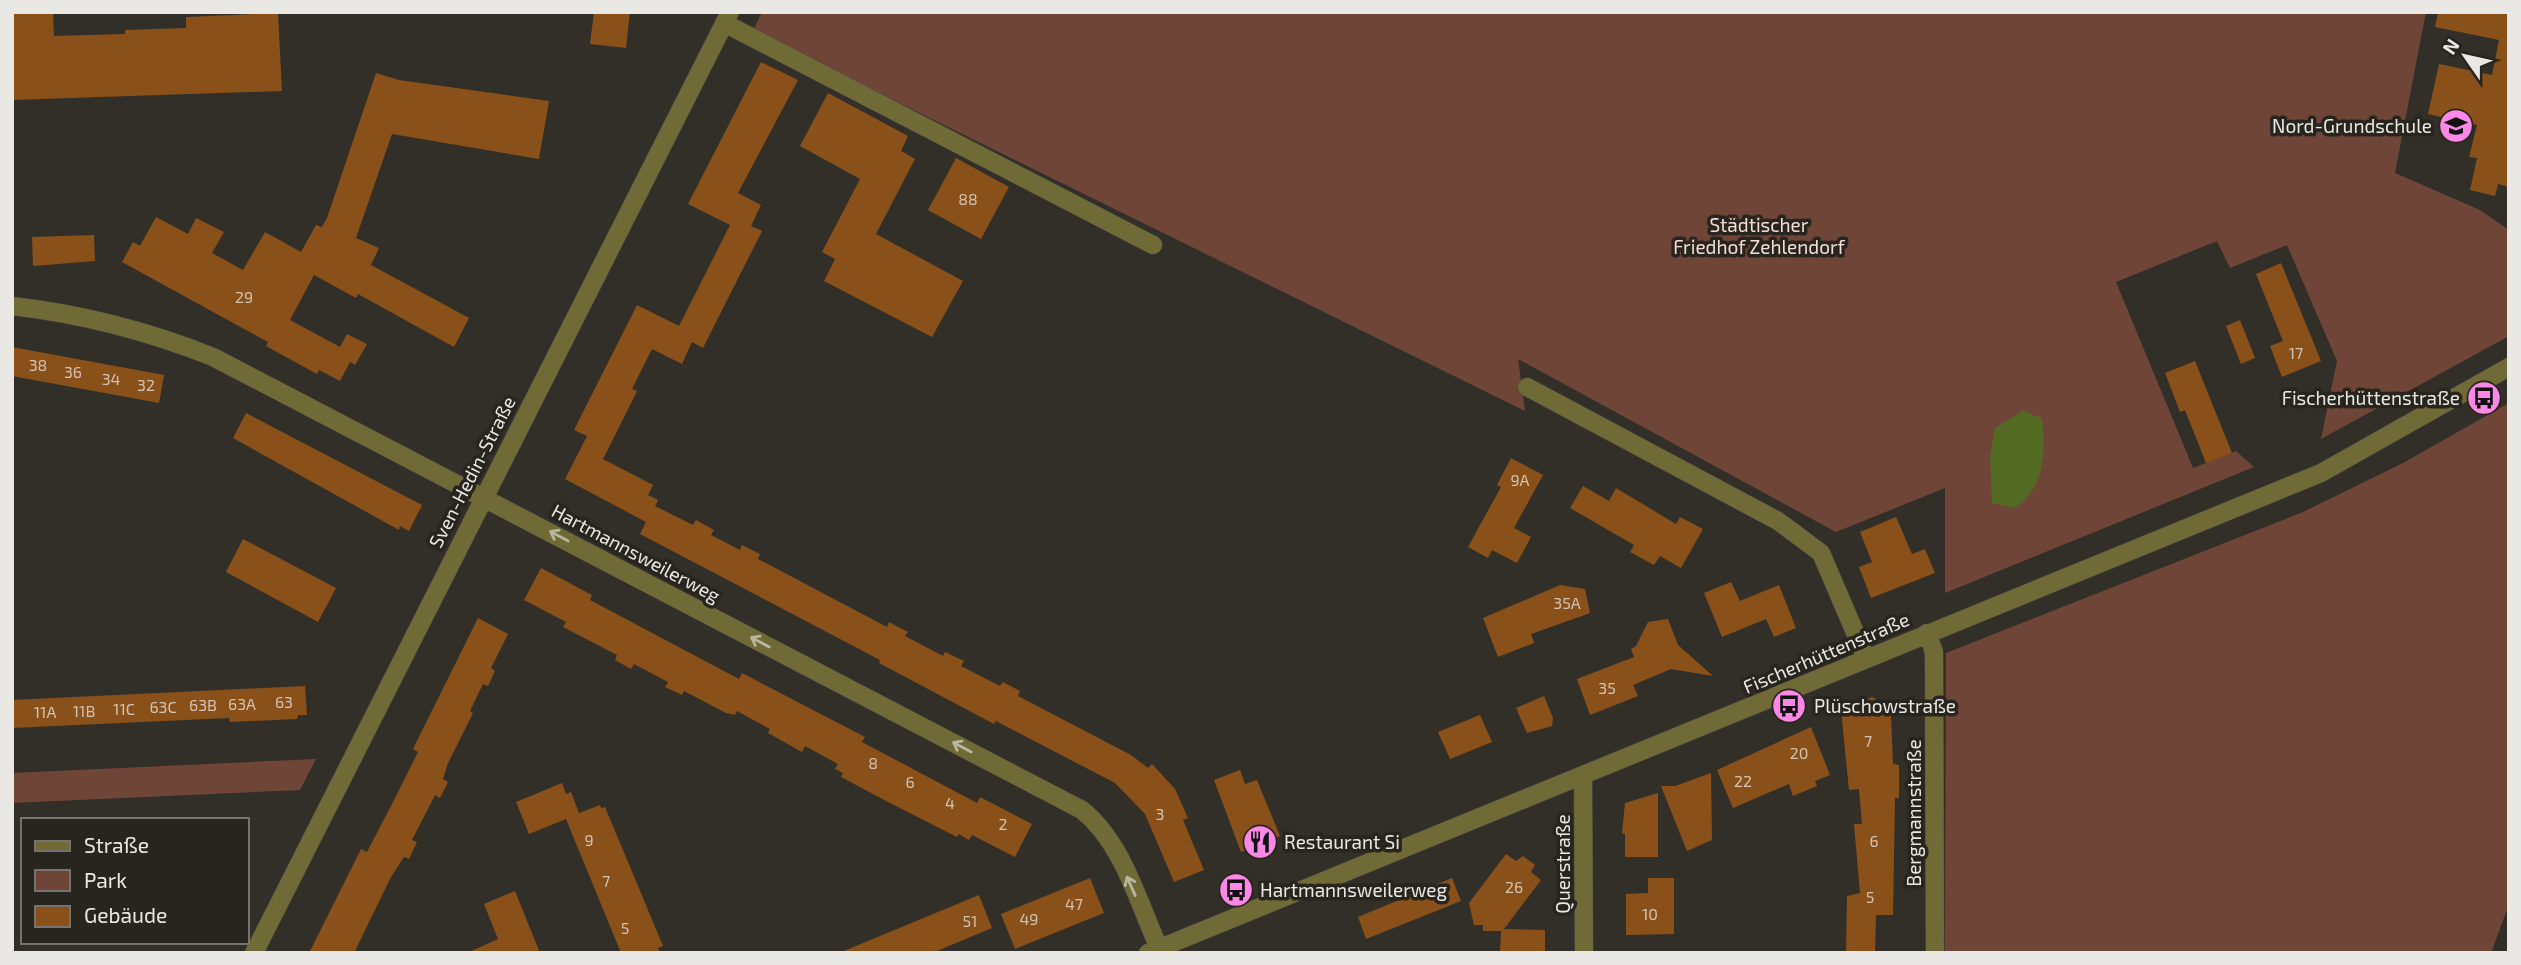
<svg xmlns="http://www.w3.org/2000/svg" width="2521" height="965" font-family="'Exo 2',sans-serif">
	<rect width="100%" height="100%" fill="#322f29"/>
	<path fill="#6f4538" d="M 762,12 L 2426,12 L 2395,173 L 2480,210 L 2509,230 L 2509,336 L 2321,439 L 2337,361 L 2287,245 L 2230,268 L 2217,241 L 2116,282 L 2193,468 L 2236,451 L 2254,467 L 1945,593 L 1945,488 L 1836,532 L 1518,359 L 1525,411 L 753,31 Z
		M 2509,403 L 2509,904 L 2491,953 L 1945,953 L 1946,653 L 2303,512 L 2403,463 Z
		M 316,759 L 300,790 L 12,803 L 12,773 Z"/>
	<path fill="#536a23" d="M 2023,411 L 2042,418 C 2046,451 2045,490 2014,508 L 1992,503 L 1990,457 L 1995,428 Z"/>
	<path fill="#895119" d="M 12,12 L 53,12 L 54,36 L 125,34 L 125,30 L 186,28 L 186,17 L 278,13 L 282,91 L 12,100 Z
		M 594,12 L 630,12 L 626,48 L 590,44 Z
		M 2438,12 L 2509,12 L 2509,187 L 2498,184 L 2495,196 L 2470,190 L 2477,158 L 2469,157 L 2477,125 L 2428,114 L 2439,64 L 2492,75 L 2499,40 L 2435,27 Z
		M 761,62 L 798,80 L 738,193 L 761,205 L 751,226 L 762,231 L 703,348 L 692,342 L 682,364 L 652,349 L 632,389 L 637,391 L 603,459 L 653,485 L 648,495 L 658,500 L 655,506 L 693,525 L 696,520 L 714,530 L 711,535 L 740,550 L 742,545 L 760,554 L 758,559 L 887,627 L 889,622 L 908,632 L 905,636 L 943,656 L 945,652 L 964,661 L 961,666 L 1000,686 L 1003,682 L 1020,691 L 1018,696 L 1131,755 L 1148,768 L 1152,764 L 1175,789 L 1188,818 L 1183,820 L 1204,870 L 1174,882 L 1145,814 L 1115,783 L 996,721 L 994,724 L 879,663 L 880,660 L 640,534 L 646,522 L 565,479 L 587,436 L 574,430 L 637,305 L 679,326 L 730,225 L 688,204 Z
		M 376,73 L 399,80 L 549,101 L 539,159 L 392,134 L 356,238 L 379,248 L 371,265 L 469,318 L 454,347 L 358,294 L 356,298 L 314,275 L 290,320 L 340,347 L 347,334 L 367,344 L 355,365 L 350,362 L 340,381 L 319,370 L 317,374 L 266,346 L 268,342 L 122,262 L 133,242 L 140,246 L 156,217 L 188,234 L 196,218 L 224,232 L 212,253 L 243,270 L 265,232 L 301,252 L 316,225 L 322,227 L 327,218 Z
		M 828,93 L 908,136 L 901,151 L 915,159 L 876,234 L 963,281 L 932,337 L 824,281 L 835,259 L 822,252 L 860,179 L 800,146 Z
		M 956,158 L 1009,187 L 981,239 L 928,210 Z
		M 94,235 L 95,261 L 33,266 L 32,237 Z
		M 2281,263 L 2321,361 L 2282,377 L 2270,346 L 2283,341 L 2256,274 Z
		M 2240,320 L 2255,358 L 2241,364 L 2226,326 Z
		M 12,347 L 164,375 L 159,403 L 12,376 Z
		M 2195,361 L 2232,453 L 2206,463 L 2185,410 L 2180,412 L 2165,373 Z
		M 246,413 L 422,505 L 409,531 L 400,526 L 399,530 L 233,438 Z
		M 1511,458 L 1543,475 L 1514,528 L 1531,537 L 1517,563 L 1492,550 L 1488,558 L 1468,547 L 1501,487 L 1497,485 Z
		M 1583,486 L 1609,501 L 1616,488 L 1676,524 L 1680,517 L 1703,529 L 1681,568 L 1660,556 L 1654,565 L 1630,552 L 1634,545 L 1570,508 Z
		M 1896,517 L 1912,554 L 1925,549 L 1935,573 L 1871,598 L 1859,567 L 1872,562 L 1860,532 Z
		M 243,539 L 336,588 L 318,622 L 226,572 Z
		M 541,568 L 592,595 L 590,600 L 739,679 L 742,673 L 865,737 L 862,742 L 977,803 L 980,797 L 1032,824 L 1015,857 L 972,835 L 969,840 L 959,834 L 957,837 L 890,803 L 841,777 L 843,773 L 835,769 L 838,764 L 805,746 L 802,752 L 768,733 L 770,729 L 737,711 L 735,715 L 726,713 L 684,691 L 682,695 L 665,687 L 668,682 L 634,664 L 631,669 L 615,660 L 617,655 L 563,627 L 566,622 L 524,600 Z
		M 1731,582 L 1740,601 L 1779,585 L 1796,628 L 1774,637 L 1766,619 L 1722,637 L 1704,593 Z
		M 1560,585 L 1585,589 L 1590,613 L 1531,634 L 1534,643 L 1498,657 L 1483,618 Z
		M 478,618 L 508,634 L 491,668 L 495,671 L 488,686 L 483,684 L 470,711 L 473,713 L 448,763 L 443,779 L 448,782 L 440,798 L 435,795 L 412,840 L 417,842 L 409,859 L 404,857 L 391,877 L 354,953 L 309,953 L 361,849 L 367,852 L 393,802 L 418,752 L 413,749 Z
		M 1668,619 L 1678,645 L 1713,676 L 1671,669 L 1633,685 L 1638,696 L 1590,715 L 1577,679 L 1634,657 L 1631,649 L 1636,646 L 1648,622 Z
		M 305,686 L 307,715 L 298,715 L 297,719 L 230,722 L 229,718 L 12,728 L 12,700 Z
		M 1544,696 L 1553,718 L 1552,726 L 1527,733 L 1516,708 Z
		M 1872,697 L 1895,710 L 1891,716 L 1893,764 L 1899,765 L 1899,798 L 1895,798 L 1893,915 L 1876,915 L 1875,953 L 1846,953 L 1847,896 L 1860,893 L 1854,824 L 1862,824 L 1859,789 L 1849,790 L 1841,710 Z
		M 1480,715 L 1492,742 L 1450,759 L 1438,732 Z
		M 1811,727 L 1830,775 L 1815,781 L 1817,786 L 1793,796 L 1789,784 L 1733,808 L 1717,770 Z
		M 1240,770 L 1245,784 L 1257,780 L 1280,836 L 1241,852 L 1214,780 Z
		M 1711,773 L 1712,840 L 1687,851 L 1661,786 L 1675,786 Z
		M 562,783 L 566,794 L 571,792 L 579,813 L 600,805 L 601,808 L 605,807 L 663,946 L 658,948 L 660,953 L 621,953 L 566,819 L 529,834 L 516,802 Z
		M 1658,793 L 1658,857 L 1625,857 L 1625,834 L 1622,833 L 1625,803 Z
		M 1506,854 L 1516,861 L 1523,856 L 1535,865 L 1531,872 L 1541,880 L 1504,929 L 1545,930 L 1545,953 L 1500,953 L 1501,931 L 1483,931 L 1483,925 L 1474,925 L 1469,903 Z
		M 1090,878 L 1104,913 L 1015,949 L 1001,914 Z
		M 1452,878 L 1461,901 L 1366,939 L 1358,917 Z
		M 1648,878 L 1674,878 L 1674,934 L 1626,935 L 1626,894 L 1648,893 Z
		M 515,891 L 540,953 L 467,953 L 498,939 L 484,904 Z
		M 979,895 L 992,928 L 932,953 L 839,953 Z"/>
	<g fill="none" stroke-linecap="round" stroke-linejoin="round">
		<g stroke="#4f4d47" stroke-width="19">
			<path id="minor" d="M 724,23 L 1153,245
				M 12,306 C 82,314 148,331 213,357 L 1082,810 C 1123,843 1138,902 1159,948
				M 1527,387 L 1778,521 L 1821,553 L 1866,658
				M 1927,633 L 1934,652 L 1935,953
				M 1583,775 L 1584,953
				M 254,953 L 730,12
				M 1148,953 L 2321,473 L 2509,367"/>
		</g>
		<use href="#minor" stroke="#6f6a36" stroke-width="18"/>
	</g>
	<defs><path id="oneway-shaft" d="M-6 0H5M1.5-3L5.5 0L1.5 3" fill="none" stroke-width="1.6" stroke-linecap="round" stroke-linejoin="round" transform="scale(1.75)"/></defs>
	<g stroke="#b9b69e">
		<use href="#oneway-shaft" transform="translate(559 536) rotate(-152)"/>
		<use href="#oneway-shaft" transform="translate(760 642) rotate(-152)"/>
		<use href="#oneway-shaft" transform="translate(962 747) rotate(-152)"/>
		<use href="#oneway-shaft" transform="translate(1131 886) rotate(-114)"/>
	</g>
	<defs>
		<g id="school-disc" transform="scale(1.75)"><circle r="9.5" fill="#fb87e6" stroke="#28251f"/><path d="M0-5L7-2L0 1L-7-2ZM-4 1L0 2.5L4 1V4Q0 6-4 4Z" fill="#111"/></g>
		<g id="bus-disc" transform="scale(1.75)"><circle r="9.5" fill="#fb87e6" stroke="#28251f"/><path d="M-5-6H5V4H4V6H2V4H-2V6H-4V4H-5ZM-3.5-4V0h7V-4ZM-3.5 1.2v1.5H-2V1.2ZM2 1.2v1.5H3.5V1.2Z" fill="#111"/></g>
		<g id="restaurant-disc" transform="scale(1.75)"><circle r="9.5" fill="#fb87e6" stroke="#28251f"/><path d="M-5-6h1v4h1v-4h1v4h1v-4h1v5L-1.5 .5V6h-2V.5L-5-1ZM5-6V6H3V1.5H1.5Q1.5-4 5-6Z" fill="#111"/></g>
	</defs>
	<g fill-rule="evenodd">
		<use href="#school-disc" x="2456" y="126"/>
		<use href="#bus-disc" x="2484" y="398"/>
		<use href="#bus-disc" x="1789" y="706"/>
		<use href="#restaurant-disc" x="1260" y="842"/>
		<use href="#bus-disc" x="1236" y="890"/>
	</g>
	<g text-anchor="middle" stroke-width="7" stroke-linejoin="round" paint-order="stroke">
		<g font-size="16" fill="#d2c2b1">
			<text x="968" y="205">88</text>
			<text x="244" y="303">29</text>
			<text x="2296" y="359">17</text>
			<text x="38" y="371">38</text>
			<text x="73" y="378">36</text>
			<text x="111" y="385">34</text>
			<text x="146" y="391">32</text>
			<text x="1520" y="486">9A</text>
			<text x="1567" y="609">35A</text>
			<text x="1607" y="694">35</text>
			<text x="284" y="708">63</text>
			<text x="242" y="710">63A</text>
			<text x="203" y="711">63B</text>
			<text x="163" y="713">63C</text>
			<text x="124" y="715">11C</text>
			<text x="84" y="717">11B</text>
			<text x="45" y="718">11A</text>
			<text x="1868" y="747">7</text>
			<text x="1799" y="759">20</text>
			<text x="873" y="769">8</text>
			<text x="1743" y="787">22</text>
			<text x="910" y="788">6</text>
			<text x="950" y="809">4</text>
			<text x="1160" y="820">3</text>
			<text x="1003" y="830">2</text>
			<text x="589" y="846">9</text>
			<text x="1874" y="847">6</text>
			<text x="606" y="887">7</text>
			<text x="1514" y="893">26</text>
			<text x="1870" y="903">5</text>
			<text x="1074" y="910">47</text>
			<text x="1650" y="920">10</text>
			<text x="1029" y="925">49</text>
			<text x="970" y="927">51</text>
			<text x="625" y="934">5</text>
		</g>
		<g font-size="19" fill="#eae8e4" stroke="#28251f" text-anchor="start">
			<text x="2432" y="133" text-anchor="end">Nord-Grundschule</text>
			<text x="2460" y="405" text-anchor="end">Fischerhüttenstraße</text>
			<text x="1814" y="713">Plüschowstraße</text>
			<text x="1284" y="849">Restaurant Si</text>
			<text x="1260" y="897">Hartmannsweilerweg</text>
		</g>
		<g font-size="19" fill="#f3ddd6" stroke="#28251f">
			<text x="1759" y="232">Städtischer<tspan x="1759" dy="22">Friedhof Zehlendorf</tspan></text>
		</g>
		<g font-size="19" fill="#eae8e4" stroke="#28251f">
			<text transform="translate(472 472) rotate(-63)" y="7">Sven-Hedin-Straße</text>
			<text transform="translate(636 553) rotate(28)" y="7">Hartmannsweilerweg</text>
			<text transform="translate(1826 653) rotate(-23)" y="7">Fischerhüttenstraße</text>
			<text transform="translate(1914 813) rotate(-90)" y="7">Bergmannstraße</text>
			<text transform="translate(1563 864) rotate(-90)" y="7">Querstraße</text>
		</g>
	</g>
	<rect width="2521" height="965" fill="none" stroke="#eae8e4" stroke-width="28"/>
	<rect x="21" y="818" width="228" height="126" fill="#28251f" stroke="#76736e" stroke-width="2"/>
	<rect x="35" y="841" width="35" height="10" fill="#6f6a36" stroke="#76736e" stroke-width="2"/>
	<text x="84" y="853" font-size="21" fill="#eae8e4">Straße</text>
	<rect x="35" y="870" width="35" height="21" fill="#6f4538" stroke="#76736e" stroke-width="2"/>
	<text x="84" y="888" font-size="21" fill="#eae8e4">Park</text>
	<rect x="35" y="906" width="35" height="21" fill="#895119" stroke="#76736e" stroke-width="2"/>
	<text x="84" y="923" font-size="21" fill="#eae8e4">Gebäude</text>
	<g transform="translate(2465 56) rotate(304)" stroke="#28251f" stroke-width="5" paint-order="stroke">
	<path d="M0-5L12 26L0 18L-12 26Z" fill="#eae8e4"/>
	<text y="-10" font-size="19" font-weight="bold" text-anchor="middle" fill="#eae8e4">N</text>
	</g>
</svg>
